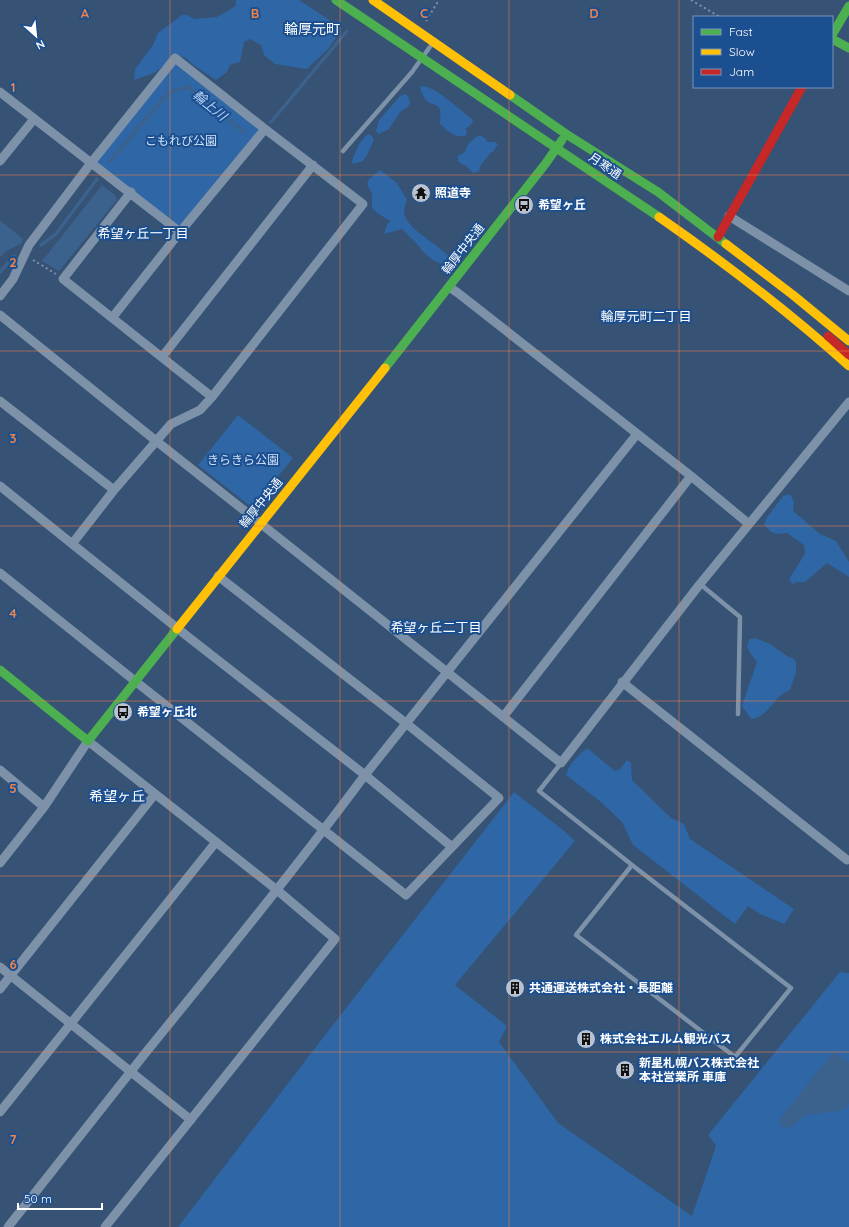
<svg xmlns="http://www.w3.org/2000/svg" width="849" height="1227" font-family="Quicksand,'Noto Sans JP',sans-serif">
	<rect width="100%" height="100%" fill="#365274"/>
	<path fill="#2f66a5" d="M 236,0 L 299,0 L 340,27 L 340,32 L 328,49 L 307,69 L 275,64 L 264,55 L 261,45 L 250,39 L 244,42 L 240,62 L 230,65 L 227,72 L 216,80 L 192,64 L 186,58 L 177,55 L 154,73 L 134,80 L 135,69 L 153,45 L 158,33 L 182,15 L 187,15 L 195,19 L 217,17 L 236,6 Z
		M 175,58 L 265,129 L 180,232 L 91,163 Z
		M 420,86 C 434,84 461,111 472,119 L 473,122 L 466,129 L 467,133 L 465,136 C 454,138 448,131 440,124 C 440,120 441,114 440,110 C 439,105 434,105 430,103 C 424,100 421,92 420,86 Z
		M 405,94 L 408,96 L 410,103 L 408,107 L 401,111 L 389,129 L 379,134 L 376,131 L 379,120 L 400,96 Z
		M 368,134 L 372,136 L 374,140 L 366,157 L 363,161 L 353,164 L 352,161 C 356,151 359,141 368,134 Z
		M 478,136 L 482,136 L 486,139 L 487,142 L 495,142 L 498,144 L 493,152 L 491,152 L 481,165 L 479,171 L 474,173 C 470,171 469,168 466,166 C 460,163 457,163 458,156 L 465,152 C 466,144 472,140 478,136 Z
		M 380,170 L 397,183 L 407,200 C 406,203 404,208 404,212 C 406,230 438,243 449,257 L 443,263 L 439,263 L 433,260 L 422,251 L 419,246 L 402,229 L 384,234 L 387,225 L 390,221 L 377,213 L 372,208 L 372,194 L 367,184 L 369,179 Z
		M 238,415 L 293,458 L 255,505 L 250,506 L 198,465 Z
		M 790,494 L 794,502 L 793,511 L 820,534 L 836,541 L 849,562 L 849,577 L 827,563 L 805,582 L 797,582 L 792,584 L 789,579 L 805,554 L 804,545 L 787,533 C 777,535 770,534 764,524 L 766,519 L 783,496 Z
		M 755,638 L 770,644 L 787,656 L 794,659 L 796,662 L 796,672 L 790,690 C 786,692 782,694 779,697 C 771,705 763,719 751,719 L 742,706 L 757,662 L 750,653 L 747,646 L 750,639 Z
		M 587,748 L 615,771 L 620,769 L 627,760 L 631,763 L 632,780 L 671,818 L 684,824 L 690,839 L 794,909 L 784,924 L 760,914 L 748,906 L 735,924 L 633,845 L 622,822 L 601,802 L 566,775 C 569,763 578,756 587,748 Z
		M 514,792 L 563,830 L 575,841 L 455,985 L 507,1026 L 499,1042 L 558,1123 L 692,1216 L 716,1146 L 708,1135 L 840,972 L 849,973 L 849,1227 L 178,1227 L 315,1048 Z"/>
	<path fill="#3b618d" d="M 102,185 L 115,195 L 117,200 L 59,271 L 42,261 Z
		M 0,220 L 23,239 L 22,243 L 5,252 L 0,257 Z
		M 833,1052 L 849,1063 L 849,1103 L 844,1110 L 806,1115 L 789,1128 L 780,1126 L 781,1117 Z"/>
	<g fill="none" stroke-linecap="round" stroke-linejoin="round">
		<path stroke="#3b618d" stroke-width="3.5" d="M 271,122 L 347,31
			M 110,161 L 169,92 L 188,87 L 244,132
			M 41,245 L 56,234 L 97,179
			M 0,272 L 14,256"/>
		<path stroke="#7d92a8" stroke-width="2" stroke-dasharray="2 3" stroke-linecap="butt" d="M 691,0 L 720,17
			M 426,21 L 439,0
			M 33,260 L 56,274"/>
		<path stroke="#7d92a8" stroke-width="4.5" d="M 343,151 L 412,72 L 432,44
			M 700,584 L 740,617 L 738,714
			M 561,763 L 539,791 L 632,865 L 791,988 L 735,1057 L 576,935 L 632,865"/>
		<path stroke="#7d92a8" stroke-width="9" d="M 0,92 L 180,232
			M 0,161 L 34,119
			M 131,192 L 63,279 L 212,397
			M 729,216 L 849,291
			M 449,287 L 458,293 L 691,476 L 749,524
			M 0,296 L 13,279 L 29,245 L 91,163 L 175,58 L 265,129 L 363,204 L 212,397 L 200,410 L 171,424 L 114,490 L 72,544
			M 0,315 L 155,440 L 260,523 L 561,763 L 700,584 L 849,402
			M 112,318 L 180,232 L 265,129
			M 162,357 L 313,165
			M 0,401 L 114,490
			M 0,486 L 187,636 L 365,775 L 452,847
			M 0,573 L 135,681 L 406,895 L 499,798 L 407,724 L 218,576
			M 622,682 L 847,860
			M 503,717 L 691,476
			M 0,770 L 44,807
			M 0,863 L 44,807 L 88,741 L 277,890 L 335,939 L 105,1227
			M 0,967 L 191,1120
			M 0,989 L 155,794
			M 0,1112 L 216,842
			M 8,1227 C 55,1168 101,1109 147,1051 C 221,960 295,869 365,775 L 637,434"/>
		<path stroke="#4caf50" stroke-width="9" d="M 336,0 L 659,217
			M 832,35 L 849,6
			M 832,39 L 849,48
			M 510,95 L 566,134 L 658,192 L 726,244
			M 385,368 L 546,163 L 562,140
			M 0,670 L 88,741 L 177,629"/>
		<path stroke="#ffc107" stroke-width="9" d="M 373,0 L 510,95
			M 659,217 C 725,263 789,312 849,366
			M 726,244 L 793,295 L 849,341
			M 177,629 L 385,368"/>
		<path stroke="#c62828" stroke-width="9" d="M 718,237 L 802,87
			M 828,336 L 849,355"/>
	</g>
	<path fill="none" stroke="#ee8249" stroke-width="1" stroke-opacity="0.55" d="M 170,0 L 170,1227M 340,0 L 340,1227M 509,0 L 509,1227M 679,0 L 679,1227M 0,175 L 849,175M 0,351 L 849,351M 0,526 L 849,526M 0,701 L 849,701M 0,876 L 849,876M 0,1052 L 849,1052"/>
	<defs>
		<g id="temple-disc" transform="scale(1)"><circle r="9.5" fill="#b9c2ce" stroke="#1b4f8f"/><path d="M0-6L5-2H3V0L6.5 2.5H4V6H1.5V3h-3V6H-4V2.5H-6.5L-3 0V-2H-5Z" fill="#111"/></g>
		<g id="bus-disc" transform="scale(1)"><circle r="9.5" fill="#b9c2ce" stroke="#1b4f8f"/><path d="M-5-6H5V4H4V6H2V4H-2V6H-4V4H-5ZM-3.5-4V0h7V-4ZM-3.5 1.2v1.5H-2V1.2ZM2 1.2v1.5H3.5V1.2Z" fill="#111"/></g>
		<g id="building-disc" transform="scale(1)"><circle r="9.5" fill="#b9c2ce" stroke="#1b4f8f"/><path d="M-4-6H4V6H1V3H-1V6H-4ZM-2.5-4.3h1.7v1.8h-1.7ZM.8-4.3h1.7v1.8H.8ZM-2.5-1h1.7V.8h-1.7ZM.8-1h1.7V.8H.8Z" fill="#111"/></g>
	</defs>
	<g fill-rule="evenodd">
		<use href="#temple-disc" x="421" y="193"/>
		<use href="#bus-disc" x="524" y="205"/>
		<use href="#bus-disc" x="123" y="712"/>
		<use href="#building-disc" x="515" y="988"/>
		<use href="#building-disc" x="586" y="1039"/>
		<use href="#building-disc" x="625" y="1070"/>
	</g>
	<g text-anchor="middle" stroke-width="4" stroke-linejoin="round" paint-order="stroke">
		<g font-size="12" fill="#cfe3fa" stroke="#1b4f8f">
			<text x="181" y="145">こもれび公園</text>
			<text x="243" y="464">きらきら公園</text>
		</g>
		<g font-size="12" fill="#fff" stroke="#1b4f8f">
			<text transform="translate(605 166) rotate(34)" y="4">月寒通</text>
			<text transform="translate(463 249) rotate(-52)" y="4">輪厚中央通</text>
			<text transform="translate(261 503) rotate(-51)" y="4">輪厚中央通</text>
		</g>
		<g font-size="12" font-weight="bold" fill="#fff" stroke="#1b4f8f" text-anchor="start">
			<text x="435" y="197">照道寺</text>
			<text x="538" y="209">希望ヶ丘</text>
			<text x="137" y="716">希望ヶ丘北</text>
			<text x="529" y="992">共通運送株式会社・長距離</text>
			<text x="600" y="1043">株式会社エルム観光バス</text>
			<text x="639" y="1067">新星札幌バス株式会社<tspan x="639" dy="14">本社営業所 車庫</tspan></text>
		</g>
		<g font-size="13" font-style="italic" fill="#b5d3f5" stroke="#1b4f8f">
			<text transform="translate(210 105) rotate(39)" y="5">輪上川</text>
		</g>
		<g font-size="13" fill="#fff" stroke="#1b4f8f">
			<text x="143" y="238">希望ヶ丘一丁目</text>
			<text x="646" y="321">輪厚元町二丁目</text>
			<text x="436" y="632">希望ヶ丘二丁目</text>
		</g>
		<g font-size="14" fill="#fff" stroke="#1b4f8f">
			<text x="312" y="34">輪厚元町</text>
			<text x="117" y="801">希望ヶ丘</text>
		</g>
	</g>
	<g font-size="13" text-anchor="middle" font-weight="bold" fill="#ee8249" stroke="#1b4f8f" stroke-width="4" stroke-linejoin="round" paint-order="stroke">
		<text x="85" y="18">A</text>
		<text x="255" y="18">B</text>
		<text x="424" y="18">C</text>
		<text x="594" y="18">D</text>
		<text x="13" y="92">1</text>
		<text x="13" y="267">2</text>
		<text x="13" y="443">3</text>
		<text x="13" y="618">4</text>
		<text x="13" y="793">5</text>
		<text x="13" y="969">6</text>
		<text x="13" y="1144">7</text>
	</g>
	<rect x="693" y="16" width="140" height="72" fill="#1b4f8f" stroke="#7695bc"/>
	<rect x="701" y="29" width="20" height="6" fill="#4caf50" stroke="#7695bc"/>
	<text x="729" y="36" font-size="12" fill="#ffffff">Fast</text>
	<rect x="701" y="49" width="20" height="6" fill="#ffc107" stroke="#7695bc"/>
	<text x="729" y="56" font-size="12" fill="#ffffff">Slow</text>
	<rect x="701" y="69" width="20" height="6" fill="#c62828" stroke="#7695bc"/>
	<text x="729" y="76" font-size="12" fill="#ffffff">Jam</text>
	<g transform="translate(36 36) rotate(153)" stroke="#1b4f8f" stroke-width="3" paint-order="stroke">
	<path d="M0-3L7 15L0 10L-7 15Z" fill="#ffffff"/>
	<text y="-6" font-size="11" font-weight="bold" text-anchor="middle" fill="#ffffff">N</text>
	</g>
	<path d="M18 1203v6h84v-6" fill="none" stroke="#ffffff" stroke-width="2"/>
	<text x="24" y="1203" font-size="12" fill="#ffffff" stroke="#1b4f8f" stroke-width="3" paint-order="stroke">50 m</text>
</svg>
